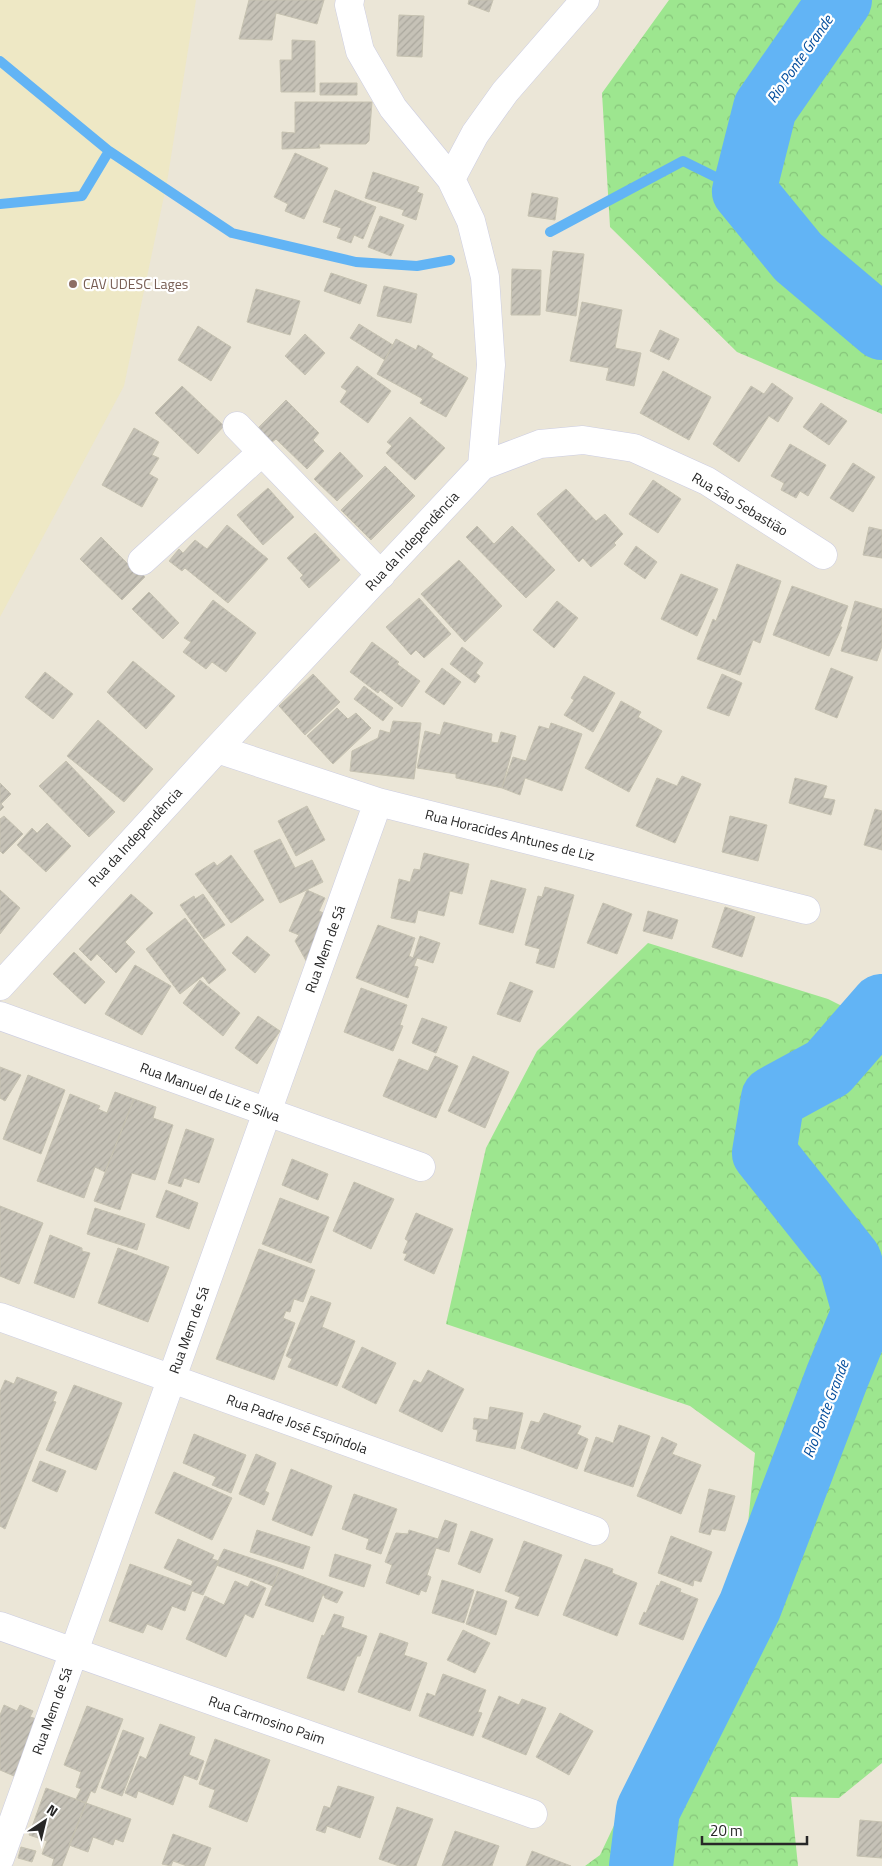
<svg xmlns="http://www.w3.org/2000/svg" width="882" height="1866" font-family="'Titillium Web',sans-serif">
	<defs>
		<pattern id="forest-crowns" width="20" height="18" patternUnits="userSpaceOnUse" patternTransform="scale(1.25)"><rect width="20" height="18" fill="#9de68f"/><path d="M2 6a3 3 0 1 1 6 0M12 15a3 3 0 1 1 6 0" fill="none" stroke="#87c57b"/></pattern>
		<pattern id="building-hatch" width="6" height="6" patternUnits="userSpaceOnUse" patternTransform="scale(1.25)"><rect width="6" height="6" fill="#c6c2b7"/><path d="M-1 1l2-2M0 6l6-6M5 7l2-2" fill="none" stroke="#aaa79d"/></pattern>
	</defs>
	<rect width="100%" height="100%" fill="#ebe6d7"/>
	<path fill="#eee8c5" d="M 0,0 L 196,0 L 167,182 L 124,386 L 0,617 Z"/>
	<path fill="url(#forest-crowns)" d="M 669,0 L 882,0 L 882,414 L 737,352 L 610,227 L 602,93 Z
		M 648,943 L 828,999 L 882,1026 L 882,1763 L 839,1798 L 791,1797 L 798,1866 L 585,1866 L 600,1855 L 666,1716 L 698,1642 L 746,1544 L 755,1453 L 690,1406 L 446,1324 L 486,1148 L 537,1051 Z"/>
	<g fill="none" stroke-linecap="round" stroke-linejoin="round">
		<path stroke="#62b4f5" stroke-width="10" d="M 0,61 L 109,151 L 232,233 L 356,262 L 417,266 L 450,260
			M 0,204 L 82,196 L 109,151
			M 550,232 L 683,161 L 744,191"/>
		<path stroke="#62b4f5" stroke-width="64" d="M 840,0 L 765,108 L 744,191 L 798,257 L 882,328
			M 641,1866 L 648,1810 L 750,1606 L 837,1377 L 864,1311 L 850,1261 L 764,1153 L 773,1098 L 828,1068 L 882,1006"/>
	</g>
	<path fill="url(#building-hatch)" stroke="#c6c2b1" d="M 249,0 L 324,0 L 317,24 L 276,13 L 272,40 L 239,39 Z
		M 469,0 L 493,0 L 489,12 L 468,4 Z
		M 399,15 L 424,16 L 422,57 L 397,56 Z
		M 292,40 L 315,41 L 315,92 L 281,92 L 280,60 L 292,60 Z
		M 320,83 L 357,83 L 357,95 L 320,95 Z
		M 295,102 L 372,102 L 369,141 L 366,144 L 319,144 L 320,148 L 282,149 L 282,132 L 295,133 Z
		M 295,153 L 328,168 L 304,219 L 285,211 L 288,204 L 274,197 Z
		M 373,172 L 419,187 L 417,192 L 423,194 L 416,220 L 402,215 L 404,210 L 365,198 Z
		M 335,190 L 376,207 L 363,239 L 354,235 L 351,243 L 337,238 L 341,228 L 323,222 Z
		M 532,193 L 558,198 L 555,220 L 528,216 Z
		M 380,216 L 404,225 L 391,256 L 368,247 Z
		M 553,251 L 584,254 L 576,316 L 546,311 Z
		M 512,269 L 541,270 L 540,315 L 511,315 Z
		M 331,273 L 367,285 L 360,304 L 324,291 Z
		M 384,286 L 417,294 L 411,323 L 377,316 Z
		M 256,289 L 300,301 L 290,335 L 247,322 Z
		M 582,302 L 622,310 L 615,348 L 641,353 L 634,386 L 606,380 L 609,368 L 570,361 Z
		M 359,324 L 393,345 L 385,360 L 350,338 Z
		M 198,326 L 231,347 L 211,381 L 178,360 Z
		M 660,330 L 679,339 L 669,360 L 650,351 Z
		M 305,334 L 325,353 L 305,375 L 285,356 Z
		M 396,339 L 416,350 L 418,345 L 433,354 L 431,357 L 468,378 L 446,417 L 420,403 L 423,399 L 377,374 Z
		M 357,366 L 391,391 L 368,423 L 340,402 L 347,391 L 341,387 Z
		M 663,371 L 711,397 L 689,440 L 640,413 Z
		M 772,383 L 793,398 L 778,422 L 769,416 L 739,462 L 713,444 L 751,386 L 764,394 Z
		M 182,386 L 224,426 L 198,454 L 155,413 Z
		M 286,400 L 319,433 L 313,440 L 324,451 L 307,469 L 276,439 L 271,443 L 257,429 Z
		M 821,403 L 847,421 L 829,445 L 803,427 Z
		M 410,417 L 445,448 L 415,480 L 386,453 L 392,446 L 387,442 Z
		M 134,428 L 159,442 L 152,455 L 159,458 L 149,474 L 158,479 L 142,507 L 102,485 Z
		M 790,444 L 826,465 L 808,496 L 800,491 L 796,498 L 781,490 L 784,483 L 771,476 Z
		M 340,452 L 363,476 L 337,501 L 314,479 Z
		M 853,463 L 875,477 L 853,512 L 830,498 Z
		M 385,466 L 415,496 L 371,540 L 341,510 Z
		M 653,480 L 681,499 L 658,533 L 629,514 Z
		M 268,488 L 294,517 L 263,545 L 237,515 Z
		M 566,489 L 596,521 L 605,514 L 623,534 L 614,543 L 616,545 L 591,567 L 583,558 L 579,562 L 537,514 Z
		M 227,525 L 268,559 L 228,603 L 185,568 L 182,571 L 169,561 L 179,549 L 183,553 L 195,540 L 207,549 Z
		M 477,526 L 494,544 L 512,526 L 555,570 L 526,598 L 466,537 Z
		M 869,527 L 882,530 L 882,558 L 863,555 Z
		M 315,533 L 340,560 L 309,588 L 300,578 L 303,575 L 287,558 Z
		M 101,537 L 132,568 L 134,565 L 145,577 L 122,600 L 80,559 Z
		M 636,546 L 657,562 L 645,579 L 624,564 Z
		M 459,560 L 502,606 L 465,642 L 421,594 Z
		M 737,564 L 781,581 L 760,643 L 753,640 L 740,675 L 697,659 L 713,619 L 716,621 Z
		M 681,574 L 718,589 L 697,636 L 661,619 Z
		M 792,586 L 848,606 L 840,627 L 842,627 L 829,656 L 773,635 Z
		M 149,592 L 179,623 L 163,639 L 132,609 Z
		M 419,598 L 451,634 L 424,658 L 416,650 L 411,655 L 386,627 Z
		M 213,600 L 256,633 L 226,672 L 212,662 L 206,669 L 183,652 L 191,642 L 184,638 Z
		M 557,601 L 578,618 L 554,648 L 533,630 Z
		M 855,601 L 882,609 L 882,646 L 877,661 L 841,651 Z
		M 372,642 L 399,662 L 397,664 L 420,681 L 402,707 L 380,690 L 378,693 L 350,672 Z
		M 462,647 L 483,663 L 476,673 L 480,676 L 475,683 L 450,664 Z
		M 133,661 L 175,696 L 146,729 L 107,692 Z
		M 442,668 L 461,682 L 444,705 L 425,692 Z
		M 831,668 L 853,677 L 837,718 L 815,709 Z
		M 45,672 L 73,694 L 53,719 L 25,697 Z
		M 313,674 L 340,702 L 305,735 L 279,706 Z
		M 722,674 L 742,683 L 729,716 L 707,708 Z
		M 584,676 L 615,693 L 593,732 L 564,715 L 574,700 L 571,698 Z
		M 364,686 L 393,708 L 383,721 L 354,699 Z
		M 621,701 L 641,712 L 638,717 L 662,731 L 629,792 L 585,768 Z
		M 337,708 L 348,719 L 356,713 L 371,728 L 333,764 L 307,736 Z
		M 98,720 L 153,769 L 124,802 L 67,756 Z
		M 393,721 L 421,723 L 414,779 L 350,771 L 352,751 L 378,738 L 380,730 L 390,733 Z
		M 444,722 L 492,734 L 491,742 L 498,743 L 501,732 L 516,736 L 502,788 L 456,778 L 456,774 L 417,768 L 425,731 L 440,735 Z
		M 551,723 L 582,734 L 562,791 L 525,778 L 520,795 L 502,788 L 513,757 L 526,761 L 539,726 L 549,729 Z
		M 66,761 L 115,812 L 89,837 L 39,786 Z
		M 682,776 L 701,784 L 675,843 L 636,826 L 657,778 L 677,786 Z
		M 795,778 L 827,786 L 823,798 L 835,800 L 831,815 L 789,803 Z
		M 0,783 L 11,794 L 1,804 L 4,807 L 0,811 Z
		M 307,806 L 325,840 L 296,856 L 278,821 Z
		M 875,809 L 882,811 L 882,850 L 864,845 Z
		M 4,816 L 23,834 L 3,854 L 0,851 L 0,819 Z
		M 730,816 L 767,825 L 758,861 L 722,852 Z
		M 47,823 L 71,846 L 46,872 L 17,845 L 32,828 L 37,833 Z
		M 280,839 L 295,868 L 312,860 L 323,882 L 280,903 L 254,851 Z
		M 424,853 L 469,864 L 462,894 L 450,891 L 444,916 L 418,910 L 415,923 L 391,918 L 399,879 L 410,882 L 414,869 L 420,870 Z
		M 231,855 L 264,900 L 231,923 L 195,874 L 214,862 L 217,866 Z
		M 491,880 L 526,889 L 513,933 L 479,924 Z
		M 545,887 L 574,895 L 554,968 L 536,963 L 540,949 L 525,945 L 538,896 L 542,897 Z
		M 0,890 L 20,908 L 0,934 Z
		M 307,890 L 325,898 L 319,911 L 330,916 L 309,966 L 295,941 L 299,935 L 289,931 Z
		M 131,894 L 153,913 L 125,942 L 135,952 L 116,973 L 97,954 L 91,961 L 79,949 Z
		M 203,894 L 225,925 L 204,939 L 180,905 L 194,896 L 195,899 Z
		M 603,903 L 632,914 L 617,954 L 587,943 Z
		M 725,907 L 755,917 L 742,957 L 712,947 Z
		M 648,911 L 678,920 L 672,939 L 643,931 Z
		M 185,918 L 226,970 L 209,984 L 203,976 L 180,994 L 146,949 Z
		M 378,925 L 415,938 L 409,956 L 413,958 L 420,936 L 440,943 L 433,963 L 417,958 L 414,966 L 418,967 L 408,998 L 356,978 Z
		M 247,936 L 270,955 L 255,973 L 232,953 Z
		M 74,952 L 105,982 L 85,1004 L 53,974 Z
		M 135,965 L 171,986 L 142,1035 L 105,1014 Z
		M 200,980 L 240,1013 L 223,1036 L 183,1003 Z
		M 510,982 L 533,991 L 520,1022 L 497,1014 Z
		M 361,988 L 407,1005 L 400,1025 L 403,1026 L 393,1051 L 344,1032 Z
		M 258,1016 L 280,1031 L 257,1064 L 235,1048 Z
		M 422,1018 L 447,1027 L 436,1053 L 412,1043 Z
		M 435,1056 L 458,1066 L 436,1118 L 383,1096 L 399,1059 L 428,1071 Z
		M 473,1056 L 509,1072 L 485,1128 L 448,1111 Z
		M 0,1067 L 21,1075 L 5,1101 L 0,1098 Z
		M 28,1075 L 65,1090 L 41,1154 L 3,1139 Z
		M 115,1092 L 134,1099 L 105,1172 L 95,1167 L 84,1198 L 37,1181 L 70,1094 L 100,1106 L 98,1109 L 107,1113 Z
		M 134,1099 L 156,1107 L 153,1118 L 173,1125 L 155,1180 L 132,1173 L 120,1210 L 94,1201 Z
		M 186,1129 L 214,1139 L 199,1183 L 184,1178 L 181,1187 L 168,1183 Z
		M 292,1159 L 328,1174 L 318,1200 L 282,1185 Z
		M 354,1182 L 394,1199 L 371,1249 L 333,1231 Z
		M 166,1190 L 198,1203 L 189,1229 L 156,1217 Z
		M 280,1198 L 329,1217 L 311,1263 L 262,1244 Z
		M 0,1206 L 43,1223 L 19,1284 L 0,1276 Z
		M 95,1208 L 145,1224 L 137,1250 L 87,1234 Z
		M 416,1213 L 453,1229 L 434,1274 L 404,1260 L 407,1254 L 403,1253 L 408,1241 L 405,1239 Z
		M 50,1235 L 82,1248 L 82,1251 L 90,1253 L 74,1298 L 34,1283 Z
		M 118,1248 L 169,1267 L 148,1322 L 98,1303 Z
		M 259,1249 L 315,1270 L 303,1302 L 294,1299 L 290,1312 L 286,1311 L 283,1318 L 295,1323 L 274,1380 L 216,1359 Z
		M 311,1296 L 331,1303 L 322,1327 L 355,1341 L 337,1386 L 288,1367 L 292,1359 L 286,1356 Z
		M 362,1347 L 396,1363 L 376,1404 L 342,1387 Z
		M 428,1370 L 464,1389 L 442,1432 L 399,1411 L 414,1380 L 421,1383 Z
		M 17,1377 L 57,1392 L 53,1401 L 56,1402 L 5,1529 L 0,1526 L 0,1392 L 5,1380 L 14,1384 Z
		M 74,1385 L 122,1403 L 96,1470 L 46,1450 Z
		M 490,1407 L 523,1413 L 515,1449 L 476,1441 L 478,1430 L 473,1429 L 474,1418 L 488,1420 Z
		M 544,1413 L 581,1426 L 577,1434 L 588,1439 L 577,1469 L 521,1448 L 531,1421 L 539,1423 Z
		M 619,1425 L 650,1436 L 633,1487 L 584,1471 L 596,1437 L 613,1443 Z
		M 194,1434 L 246,1455 L 231,1493 L 212,1485 L 216,1477 L 183,1463 Z
		M 662,1437 L 677,1444 L 672,1454 L 701,1465 L 681,1514 L 637,1496 Z
		M 256,1454 L 276,1463 L 265,1491 L 269,1493 L 264,1505 L 239,1494 Z
		M 40,1461 L 66,1471 L 57,1492 L 32,1481 Z
		M 291,1469 L 332,1486 L 312,1536 L 272,1520 Z
		M 174,1472 L 232,1498 L 212,1540 L 155,1513 Z
		M 709,1489 L 735,1496 L 725,1531 L 712,1529 L 710,1535 L 699,1532 Z
		M 354,1494 L 397,1509 L 381,1554 L 366,1549 L 369,1539 L 342,1529 Z
		M 445,1520 L 457,1524 L 449,1552 L 436,1548 L 427,1575 L 431,1577 L 426,1592 L 421,1590 L 419,1595 L 386,1583 L 392,1565 L 385,1562 L 396,1533 L 408,1534 L 409,1530 L 438,1539 Z
		M 257,1530 L 310,1547 L 303,1569 L 250,1552 Z
		M 471,1531 L 493,1539 L 480,1573 L 458,1564 Z
		M 671,1536 L 712,1552 L 701,1582 L 694,1580 L 693,1586 L 658,1573 Z
		M 178,1539 L 214,1555 L 212,1559 L 219,1561 L 203,1595 L 192,1591 L 185,1611 L 172,1606 L 162,1630 L 147,1624 L 143,1633 L 109,1621 L 130,1564 L 191,1586 L 193,1581 L 164,1568 Z
		M 524,1541 L 562,1555 L 538,1616 L 515,1608 L 520,1597 L 505,1591 Z
		M 224,1549 L 280,1568 L 273,1586 L 216,1565 Z
		M 335,1554 L 371,1565 L 364,1587 L 329,1576 Z
		M 585,1559 L 613,1569 L 612,1573 L 637,1583 L 617,1636 L 563,1615 Z
		M 280,1568 L 343,1592 L 337,1603 L 325,1598 L 323,1594 L 313,1622 L 265,1605 Z
		M 442,1580 L 474,1590 L 464,1623 L 432,1613 Z
		M 235,1581 L 248,1587 L 251,1581 L 266,1588 L 253,1618 L 245,1614 L 226,1657 L 186,1639 L 205,1596 L 224,1605 Z
		M 661,1581 L 681,1589 L 680,1592 L 698,1599 L 683,1640 L 639,1624 L 644,1612 L 646,1613 L 657,1585 L 659,1586 Z
		M 477,1591 L 507,1601 L 496,1635 L 466,1624 Z
		M 334,1614 L 344,1617 L 341,1627 L 367,1636 L 360,1656 L 357,1656 L 344,1691 L 307,1678 L 322,1635 L 324,1636 Z
		M 463,1630 L 490,1643 L 475,1673 L 447,1660 Z
		M 380,1633 L 408,1643 L 404,1655 L 427,1663 L 410,1711 L 358,1692 Z
		M 443,1674 L 486,1690 L 478,1712 L 482,1713 L 473,1736 L 419,1716 L 427,1693 L 435,1696 Z
		M 499,1696 L 519,1705 L 522,1699 L 546,1708 L 526,1755 L 482,1737 Z
		M 4,1705 L 17,1711 L 20,1705 L 33,1711 L 30,1717 L 37,1719 L 14,1776 L 0,1770 L 0,1715 Z
		M 87,1706 L 123,1719 L 95,1793 L 91,1791 L 86,1803 L 76,1799 L 81,1789 L 76,1787 L 81,1772 L 64,1765 Z
		M 560,1713 L 593,1731 L 569,1775 L 536,1757 Z
		M 160,1724 L 195,1737 L 189,1755 L 204,1761 L 197,1780 L 184,1775 L 173,1805 L 138,1791 L 136,1798 L 125,1793 L 140,1756 L 146,1759 Z
		M 123,1730 L 144,1738 L 122,1796 L 101,1788 Z
		M 215,1739 L 270,1760 L 247,1822 L 209,1807 L 215,1790 L 199,1784 Z
		M 338,1786 L 374,1797 L 360,1838 L 327,1826 L 325,1833 L 316,1830 L 324,1806 L 330,1808 Z
		M 46,1788 L 86,1803 L 62,1866 L 52,1866 L 54,1859 L 42,1854 L 47,1841 L 29,1835 Z
		M 86,1803 L 131,1819 L 123,1842 L 115,1839 L 113,1845 L 93,1837 L 88,1852 L 69,1845 Z
		M 397,1807 L 433,1819 L 416,1866 L 399,1866 L 379,1859 Z
		M 860,1820 L 882,1822 L 882,1858 L 857,1856 Z
		M 455,1831 L 499,1846 L 492,1866 L 442,1866 Z
		M 173,1834 L 211,1848 L 204,1866 L 187,1866 L 173,1861 L 171,1866 L 162,1864 Z
		M 21,1847 L 36,1851 L 32,1862 L 18,1858 Z
		M 532,1851 L 571,1866 L 526,1866 Z"/>
	<g fill="none" stroke-linecap="round" stroke-linejoin="round">
		<g stroke="#cccde2" stroke-width="29">
			<path id="street" d="M 451,179 L 475,134 L 505,92 L 585,0
				M 237,426 L 381,575
				M 482,466 L 540,444 L 583,440 L 634,448 L 707,481 L 823,555
				M 142,561 L 262,452
				M 217,749 L 378,802 L 806,910
				M 0,986 L 217,749 L 482,466 L 491,365 L 485,277 L 471,221 L 451,179 L 393,108 L 360,51 L 349,5 L 350,0
				M 0,1016 L 421,1167
				M 0,1317 L 595,1531
				M 0,1626 L 533,1814
				M 0,1858 L 378,802"/>
		</g>
		<use href="#street" stroke="#fff" stroke-width="28"/>
	</g>
	<circle fill="#8d6e63" stroke="#fff" stroke-width="2" cx="73" cy="284" r="5"/>
	<g text-anchor="middle" stroke-width="4.5" stroke-linejoin="round" paint-order="stroke">
		<g font-size="14" fill="#785e54" stroke="#fff" text-anchor="start">
			<text x="83" y="289">CAV UDESC Lages</text>
		</g>
		<g font-size="14" fill="#272727" stroke="#fff">
			<text transform="translate(740 504) rotate(31)" y="5">Rua São Sebastião</text>
			<text transform="translate(412 541) rotate(-47)" y="5">Rua da Independência</text>
			<text transform="translate(510 835) rotate(14)" y="5">Rua Horacides Antunes de Liz</text>
			<text transform="translate(135 837) rotate(-47)" y="5">Rua da Independência</text>
			<text transform="translate(325 949) rotate(-70)" y="5">Rua Mem de Sá</text>
			<text transform="translate(210 1092) rotate(20)" y="5">Rua Manuel de Liz e Silva</text>
			<text transform="translate(189 1330) rotate(-70)" y="5">Rua Mem de Sá</text>
			<text transform="translate(297 1424) rotate(20)" y="5">Rua Padre José Espíndola</text>
			<text transform="translate(52 1711) rotate(-70)" y="5">Rua Mem de Sá</text>
			<text transform="translate(267 1720) rotate(19)" y="5">Rua Carmosino Paim</text>
		</g>
		<g font-size="15" font-style="italic" fill="#054e9d" stroke="#fff">
			<text transform="translate(800 59) rotate(-55)" y="5">Rio Ponte Grande</text>
			<text transform="translate(826 1409) rotate(-69)" y="5">Rio Ponte Grande</text>
		</g>
	</g>
	<g transform="translate(45 1821) rotate(35)" stroke="#ffffff" stroke-width="4" paint-order="stroke">
	<path d="M0-4L9 19L0 12L-9 19Z" fill="#272727"/>
	<text y="-8" font-size="14" font-weight="bold" text-anchor="middle" fill="#272727">N</text>
	</g>
	<path d="M702 1836v8h105v-8" fill="none" stroke="#272727" stroke-width="2.5"/>
	<text x="710" y="1836" font-size="15" fill="#272727" stroke="#ffffff" stroke-width="4" paint-order="stroke">20 m</text>
</svg>
